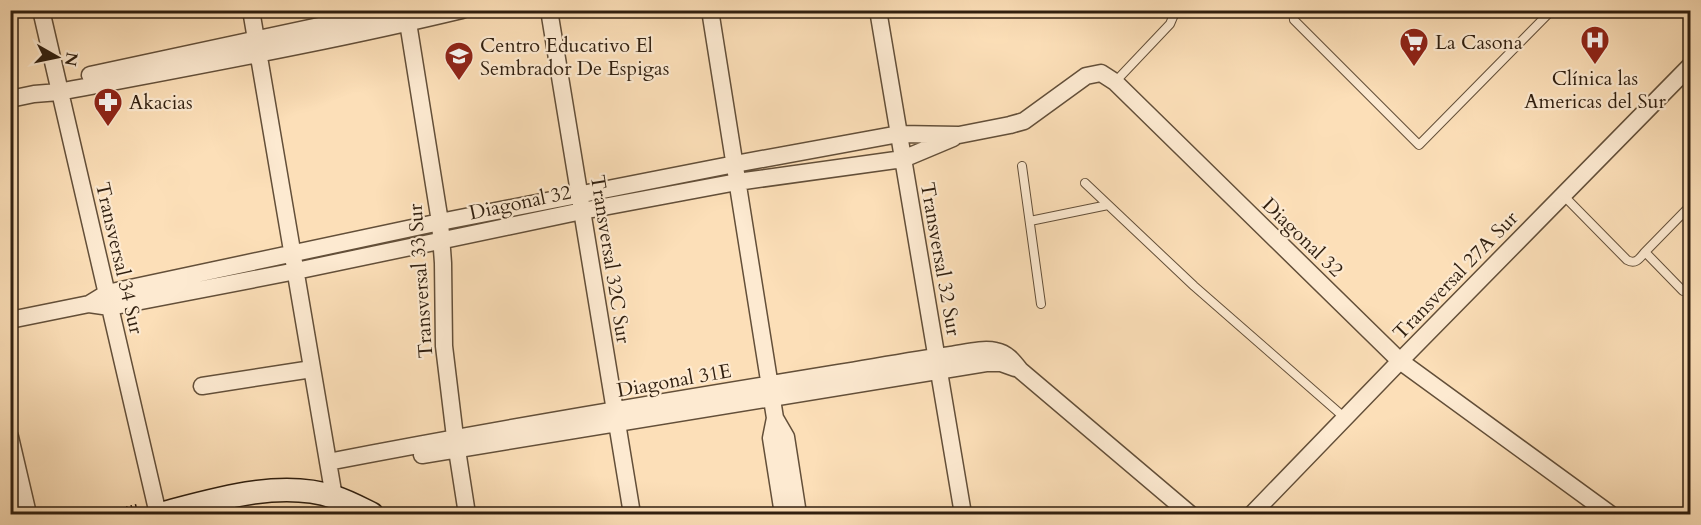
<svg xmlns="http://www.w3.org/2000/svg" width="1701" height="525" font-family="Cardo,serif">
	<rect width="100%" height="100%" fill="#fcdfb8"/>
	<filter id="stains"><feTurbulence type="fractalNoise" baseFrequency=".00333" numOctaves="4"/><feColorMatrix values="0 0 0 0 .2 0 0 0 0 .09 0 0 0 0 .02 0 0 0 .5 -.17"/></filter>
	<radialGradient id="worn" r=".72"><stop offset=".6" stop-color="#630" stop-opacity="0"/><stop offset="1" stop-color="#630" stop-opacity=".3"/></radialGradient>
	<g fill="none" stroke-linecap="round" stroke-linejoin="round">
		<g stroke="#634f39" stroke-width="10">
			<path id="lane" d="M 1293,10 L 1294,20 L 1419,145 L 1552,10
				M 1680,76 L 1690,86
				M 1115,82 L 1170,24 L 1176,10
				M 1022,166 L 1041,304
				M 1085,183 L 1194,286 L 1345,418
				M 1563,195 L 1627,260 C 1636,265 1640,258 1645,252
				M 1030,221 L 1108,205
				M 1683,291 L 1645,252 L 1690,206"/>
		</g>
		<g stroke="#634f39" stroke-width="19">
			<path id="street" d="M 41,10 L 158,514
				M 251,10 L 334,497
				M 406,10 L 440,222 L 443,263 L 444,346 L 455,437 L 467,514
				M 549,10 L 632,514
				M 710,10 L 775,418 L 786,437 L 798,514
				M 878,10 L 963,514
				M 90,75 L 394,10
				M 10,99 L 34,94 L 59,92 C 194,66 329,42 462,10
				M 89,304 L 107,293 L 440,222 L 735,164 L 899,134 L 959,135 L 1010,125 L 1024,121 L 1086,76 L 1101,73 L 1115,82 L 1400,361 L 1610,514
				M 10,320 L 89,304 L 110,307 L 296,271 L 582,211 L 737,182 L 903,159 L 953,138
				M 202,386 L 312,369
				M 775,418 L 771,438 L 783,514
				M 10,437 L 28,514
				M 422,455 L 986,363 L 1001,363 L 1015,368
				M 328,462 C 498,429 668,401 839,373 C 876,367 913,360 951,355 C 965,353 982,348 996,351 C 1007,353 1013,361 1020,370 L 1190,514
				M 1252,514 L 1400,361 L 1690,66"/>
		</g>
		<g stroke="#301f0f" stroke-width="25">
			<path id="secondary" d="M 160,514 C 213,500 280,479 334,497 C 347,501 360,508 372,514"/>
		</g>
		<path stroke="#301f0f" stroke-width="3" stroke-dasharray="1.5 3" stroke-linecap="butt" d="M 100,514 L 138,505"/>
		<use href="#lane" stroke="#fdead1" stroke-width="8"/>
		<use href="#street" stroke="#fdead1" stroke-width="16"/>
		<use href="#secondary" stroke="#fdead1" stroke-width="22"/>
	</g>
	<defs>
		<g id="hospital-pin" transform="scale(1.5)"><path d="M0 17L-7.5 6A9.5 9.5 0 1 1 7.5 6Z" fill="#8f2418" stroke="#fdead1"/><path d="M-5-5h3v3.5h4V-5h3V5h-3V1.5h-4V5h-3Z" fill="#fff"/></g>
		<g id="supermarket-pin" transform="scale(1.5)"><path d="M0 17L-7.5 6A9.5 9.5 0 1 1 7.5 6Z" fill="#8f2418" stroke="#fdead1"/><path d="M-6-5.5h2.5l.6 2H6L4.5 2H-2.5L-4.4-4H-6ZM-1.5 3.2a1.3 1.3 0 1 0 .1 0ZM3 3.2a1.3 1.3 0 1 0 .1 0Z" fill="#fff"/></g>
		<g id="school-pin" transform="scale(1.5)"><path d="M0 17L-7.5 6A9.5 9.5 0 1 1 7.5 6Z" fill="#8f2418" stroke="#fdead1"/><path d="M0-5L7-2L0 1L-7-2ZM-4 1L0 2.5L4 1V4Q0 6-4 4Z" fill="#fff"/></g>
		<g id="pharmacy-pin" transform="scale(1.5)"><path d="M0 17L-7.5 6A9.5 9.5 0 1 1 7.5 6Z" fill="#8f2418" stroke="#fdead1"/><path d="M-2-6h4v4h4v4h-4v4h-4v-4h-4v-4h4Z" fill="#fff"/></g>
	</defs>
	<g fill-rule="evenodd">
		<use href="#hospital-pin" x="1595" y="40"/>
		<use href="#supermarket-pin" x="1414" y="42"/>
		<use href="#school-pin" x="459" y="56"/>
		<use href="#pharmacy-pin" x="108" y="102"/>
	</g>
	<g text-anchor="middle" stroke-width="4.5" stroke-linejoin="round" paint-order="stroke">
		<g font-size="20" fill="#301f0f" stroke="#fdead1" text-anchor="start">
			<text x="1435" y="49">La Casona</text>
			<text x="480" y="52">Centro Educativo El<tspan x="480" dy="23">Sembrador De Espigas</tspan></text>
			<text x="1595" y="85" text-anchor="middle">Clínica las<tspan x="1595" dy="23">Americas del Sur</tspan></text>
			<text x="129" y="109">Akacias</text>
		</g>
		<g font-size="20" fill="#301f0f" stroke="#fdead1">
			<text transform="translate(520 202) rotate(-12)" y="7">Diagonal 32</text>
			<text transform="translate(1303 237) rotate(44)" y="7">Diagonal 32</text>
			<text transform="translate(120 258) rotate(77)" y="7">Transversal 34 Sur</text>
			<text transform="translate(611 259) rotate(81)" y="7">Transversal 32C Sur</text>
			<text transform="translate(941 259) rotate(80)" y="7">Transversal 32 Sur</text>
			<text transform="translate(1455 275) rotate(-46)" y="7">Transversal 27A Sur</text>
			<text transform="translate(420 281) rotate(-94)" y="7">Transversal 33 Sur</text>
			<text transform="translate(674 380) rotate(-10)" y="7">Diagonal 31E</text>
		</g>
	</g>
	<rect width="1701" height="525" fill="none" stroke="#fcdfb8" stroke-width="36"/>
	<rect x="12" y="12" width="1677" height="501" fill="none" stroke="#301f0f" stroke-width="3"/>
	<rect x="18" y="18" width="1665" height="489" fill="none" stroke="#301f0f" stroke-width="1.5"/>
	<g transform="translate(57 57) rotate(99)" stroke="#fdead1" stroke-width="4.5" paint-order="stroke">
	<path d="M0-4.5L10 22L0 15L-10 22Z" fill="#301f0f"/>
	<text y="-9" font-size="16" font-weight="bold" text-anchor="middle" fill="#301f0f">N</text>
	</g>
	<rect width="100%" height="100%" filter="url(#stains)"/>
	<rect width="100%" height="100%" fill="url(#worn)"/>
</svg>
